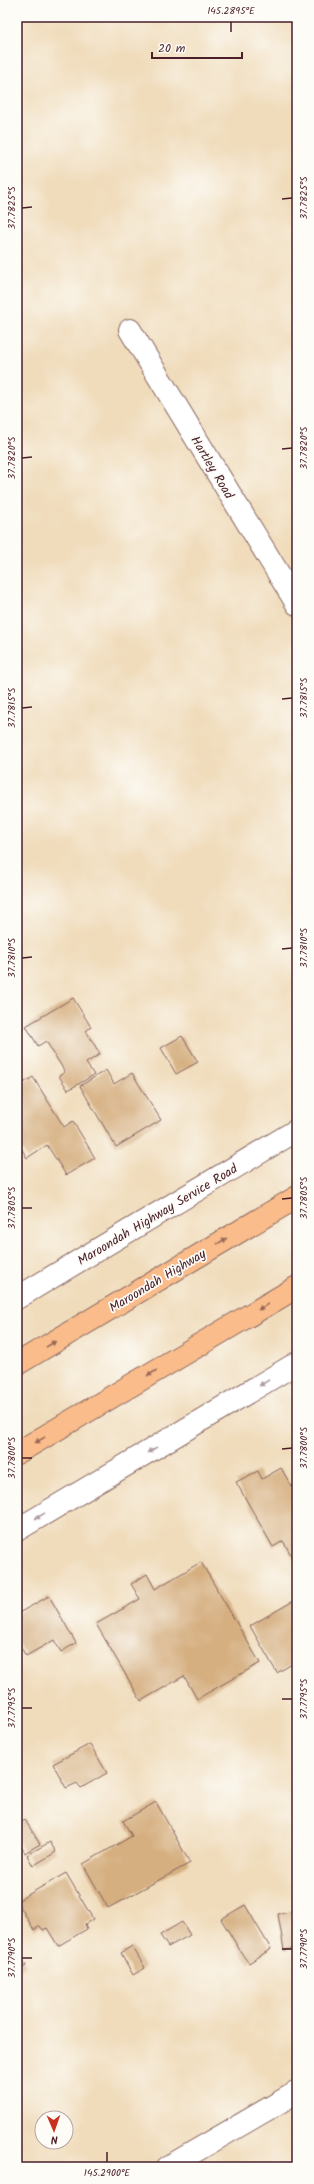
<svg xmlns="http://www.w3.org/2000/svg" width="314" height="2184" font-family="Kalam,sans-serif">
	<rect width="100%" height="100%" fill="#fdfcf7"/>
	<filter id="ink" filterUnits="userSpaceOnUse"><feTurbulence type="fractalNoise" baseFrequency=".025" numOctaves="2"/><feDisplacementMap in="SourceGraphic" scale="8" xChannelSelector="R" yChannelSelector="G"/><feConvolveMatrix kernelMatrix="1 2 1 2 8 2 1 2 1" color-interpolation-filters="sRGB"/></filter>
	<filter id="wash" filterUnits="userSpaceOnUse"><feTurbulence type="fractalNoise" baseFrequency=".012" numOctaves="4" result="noise"/><feDisplacementMap in="SourceGraphic" scale="16" xChannelSelector="R" yChannelSelector="G"/><feGaussianBlur stdDeviation="0.9" result="paint"/><feColorMatrix in="noise" values="0 0 0 0 0 0 0 0 0 0 0 0 0 0 0 0 0 1.4 0 .05"/><feComposite in="paint" operator="in"/></filter>
	<g filter="url(#wash)">
		<rect width="100%" height="100%" fill="#f0dcbb"/>
		<g id="blocks">
			<path fill="#d5af80" d="M 73,998 L 91,1027 L 86,1031 L 100,1054 L 86,1063 L 94,1075 L 68,1090 L 59,1076 L 65,1072 L 46,1041 L 38,1046 L 26,1026 Z
				M 182,1036 L 198,1062 L 176,1074 L 161,1048 Z
				M 106,1070 L 114,1084 L 132,1073 L 161,1120 L 116,1147 L 80,1086 Z
				M 33,1077 L 64,1127 L 73,1121 L 95,1158 L 66,1175 L 47,1145 L 27,1158 L 17,1141 L 17,1087 Z
				M 281,1468 L 297,1496 L 297,1561 L 295,1562 L 283,1541 L 273,1547 L 236,1482 L 258,1471 L 262,1479 Z
				M 201,1562 L 260,1663 L 197,1699 L 184,1676 L 141,1701 L 96,1624 L 140,1599 L 131,1584 L 147,1574 L 155,1589 Z
				M 49,1596 L 76,1643 L 61,1652 L 54,1640 L 26,1656 L 17,1641 L 17,1614 Z
				M 297,1599 L 297,1661 L 277,1673 L 250,1626 Z
				M 90,1744 L 107,1773 L 81,1788 L 77,1783 L 66,1788 L 53,1764 Z
				M 156,1802 L 190,1863 L 108,1908 L 83,1864 L 132,1836 L 123,1821 Z
				M 25,1820 L 40,1844 L 25,1853 L 17,1840 L 17,1825 Z
				M 50,1842 L 56,1852 L 33,1866 L 27,1855 Z
				M 66,1873 L 93,1919 L 85,1924 L 87,1929 L 58,1946 L 47,1928 L 43,1930 L 40,1926 L 34,1930 L 17,1901 Z
				M 245,1905 L 271,1949 L 249,1963 L 244,1957 L 221,1919 Z
				M 297,1911 L 297,1948 L 284,1950 L 278,1914 Z
				M 182,1922 L 190,1935 L 168,1947 L 160,1935 Z
				M 17,1929 L 22,1937 L 17,1940 L 20,1945 L 17,1946 Z
				M 132,1946 L 145,1968 L 133,1975 L 121,1953 Z
				M 17,1950 L 26,1966 L 17,1971 Z"/>
		</g>
	</g>
	<g filter="url(#ink)">
		<use href="#blocks" fill-opacity="0" stroke="#84615d" stroke-width="1"/>
		<g fill="none" stroke-linecap="round" stroke-linejoin="round">
			<g stroke="#84615d" stroke-width="24">
				<path id="street" d="M 130,330 L 297,604
					M 17,1298 L 297,1130
					M 17,1530 L 297,1363
					M 168,2167 L 297,2092"/>
			</g>
			<g stroke="#84615d" stroke-width="24">
				<path id="highway" d="M 17,1364 L 297,1197
					M 17,1453 L 297,1287"/>
			</g>
			<use href="#street" stroke="#fff" stroke-width="22"/>
			<use href="#highway" stroke="#f9bc8a" stroke-width="22"/>
		</g>
		<defs><path id="oneway-solid" d="M-6-.8H1V-3.2L6.5 0L1 3.2V.8H-6Z"/></defs>
		<g fill="#996656">
			<use href="#oneway-solid" transform="translate(222 1241) rotate(-31)"/>
			<use href="#oneway-solid" transform="translate(263 1307) rotate(149)"/>
			<use href="#oneway-solid" transform="translate(51 1344) rotate(-31)"/>
			<use href="#oneway-solid" transform="translate(152 1373) rotate(149)"/>
			<use href="#oneway-solid" transform="translate(40 1440) rotate(149)"/>
		</g>
		<g fill="#ae9aa0">
			<use href="#oneway-solid" transform="translate(264 1383) rotate(149)"/>
			<use href="#oneway-solid" transform="translate(152 1450) rotate(149)"/>
			<use href="#oneway-solid" transform="translate(40 1516) rotate(149)"/>
		</g>
	</g>
	<path fill="none" stroke="#4a1f2b" stroke-width="1.5" d="M 231,22 L 231,32M 282,199 L 292,198M 22,208 L 32,207M 282,449 L 292,448M 22,458 L 32,457M 282,699 L 292,698M 22,708 L 32,707M 282,949 L 292,948M 22,958 L 32,957M 282,1199 L 292,1198M 22,1208 L 32,1208M 282,1449 L 292,1448M 22,1458 L 32,1458M 282,1699 L 292,1699M 22,1708 L 32,1708M 282,1949 L 292,1949M 22,1958 L 32,1958M 107,2152 L 107,2162"/>
	<g text-anchor="middle" stroke-width="3.5" stroke-linejoin="round" paint-order="stroke">
		<g font-size="13" fill="#4a1f2b" stroke="#fdfcf7">
			<text transform="translate(213 467) rotate(59)" y="5">Hartley Road</text>
			<text transform="translate(157 1214) rotate(-31)" y="5">Maroondah Highway Service Road</text>
			<text transform="translate(157 1280) rotate(-31)" y="5">Maroondah Highway</text>
		</g>
	</g>
	<rect width="314" height="2184" fill="none" stroke="#fdfcf7" stroke-width="44"/>
	<g transform="translate(54 2130) rotate(178)"><circle r="19" fill="#fdfcf7" stroke="#b5a4a5"/>
	<path d="M0-3L7 15L0 10L-7 15Z" fill="#c8321e"/>
	<text y="-6" font-size="11" font-weight="bold" text-anchor="middle" fill="#4a1f2b">N</text>
	</g>
	<path d="M152 52v6h90v-6" fill="none" stroke="#4a1f2b" stroke-width="2"/>
	<text x="158" y="52" font-size="12" fill="#4a1f2b" stroke="#fdfcf7" stroke-width="3" paint-order="stroke">20 m</text>
	<rect x="22" y="22" width="270" height="2140" fill="none" stroke="#4a1f2b" stroke-width="1.5"/>
	<g font-size="10" text-anchor="middle" fill="#4a1f2b">
		<text x="231" y="14">145.2895°E</text>
		<text transform="translate(303 198) rotate(-90)" y="4">37.7825°S</text>
		<text transform="translate(11 208) rotate(-90)" y="4">37.7825°S</text>
		<text transform="translate(303 448) rotate(-90)" y="4">37.7820°S</text>
		<text transform="translate(11 458) rotate(-90)" y="4">37.7820°S</text>
		<text transform="translate(303 698) rotate(-90)" y="4">37.7815°S</text>
		<text transform="translate(11 708) rotate(-90)" y="4">37.7815°S</text>
		<text transform="translate(303 948) rotate(-90)" y="4">37.7810°S</text>
		<text transform="translate(11 958) rotate(-90)" y="4">37.7810°S</text>
		<text transform="translate(303 1198) rotate(-90)" y="4">37.7805°S</text>
		<text transform="translate(11 1208) rotate(-90)" y="4">37.7805°S</text>
		<text transform="translate(303 1448) rotate(-90)" y="4">37.7800°S</text>
		<text transform="translate(11 1458) rotate(-90)" y="4">37.7800°S</text>
		<text transform="translate(303 1699) rotate(-90)" y="4">37.7795°S</text>
		<text transform="translate(11 1708) rotate(-90)" y="4">37.7795°S</text>
		<text transform="translate(303 1949) rotate(-90)" y="4">37.7790°S</text>
		<text transform="translate(11 1958) rotate(-90)" y="4">37.7790°S</text>
		<text x="107" y="2176">145.2900°E</text>
	</g>
</svg>
